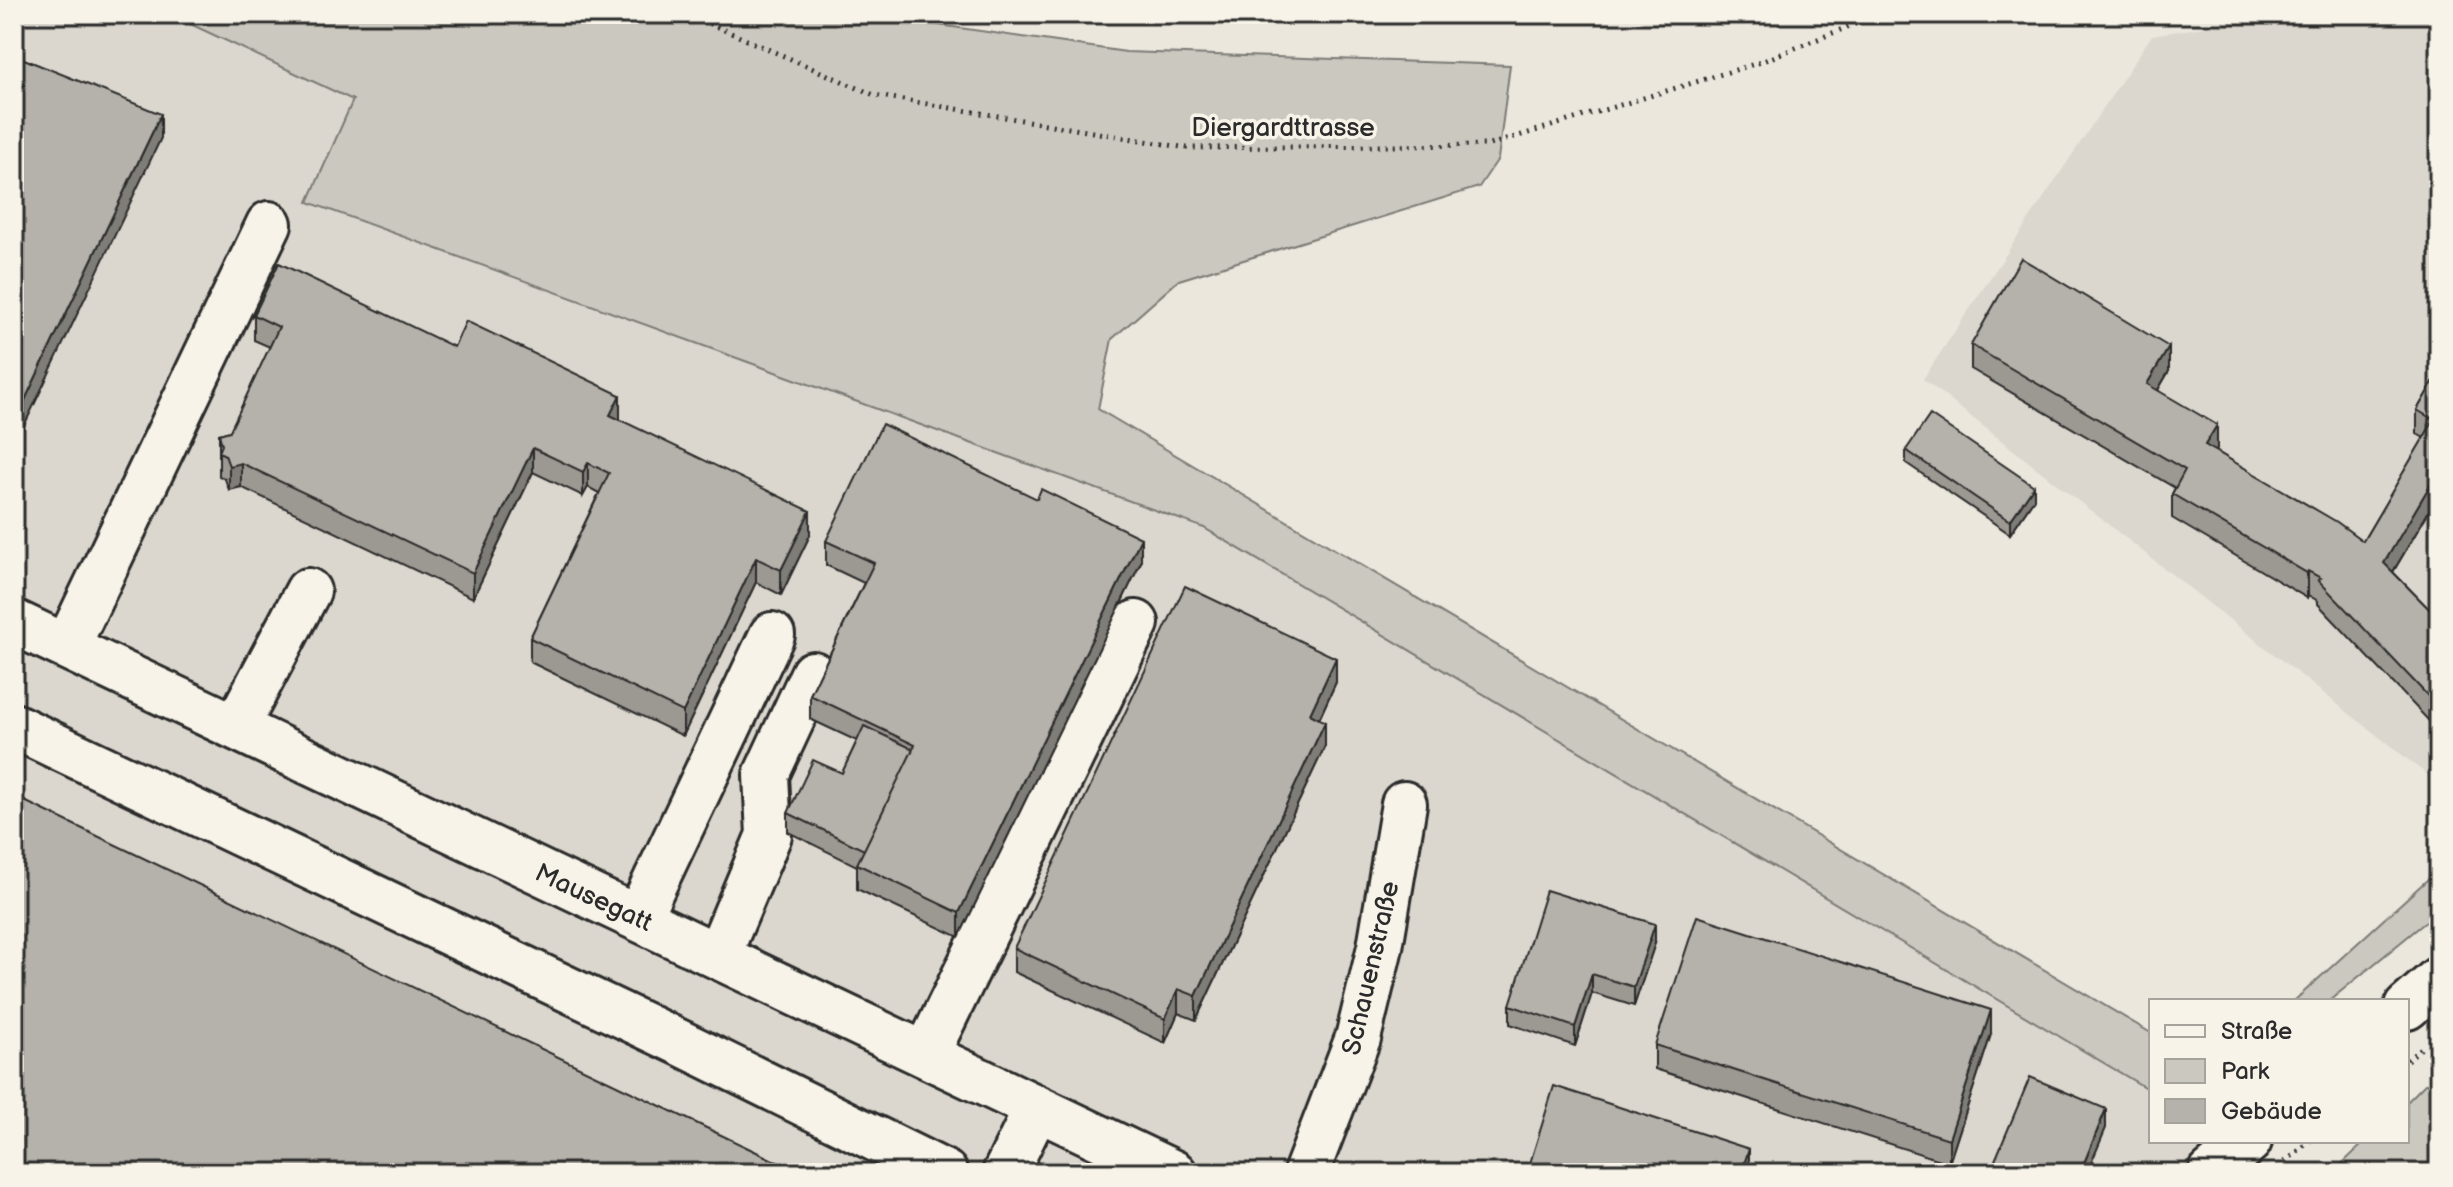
<svg xmlns="http://www.w3.org/2000/svg" width="2453" height="1187" font-family="'Balsamiq Sans',sans-serif">
	<rect width="100%" height="100%" fill="#ebe7dd"/>
	<filter id="ink" filterUnits="userSpaceOnUse"><feTurbulence type="fractalNoise" baseFrequency=".0125" numOctaves="2"/><feDisplacementMap in="SourceGraphic" scale="16" xChannelSelector="R" yChannelSelector="G"/><feConvolveMatrix kernelMatrix="1 2 1 2 8 2 1 2 1" color-interpolation-filters="sRGB"/></filter>
	<g filter="url(#ink)">
		<path fill="#dbd7ce" d="M 14,14 L 169,14 L 354,100 L 309,202 L 1204,528 L 2151,1091 L 2151,1141 L 2233,1141 L 2282,1173 L 14,1173 Z
			M 2289,14 L 2433,14 L 2439,22 L 2439,784 L 1923,379 L 2152,35 Z"/>
		<path fill="#cbc8bf" stroke="#7b7a75" stroke-width="2" d="M 169,14 L 863,14 L 1126,52 L 1510,65 L 1498,159 L 1479,187 L 1179,280 L 1112,339 L 1098,409 L 2151,1033 L 2151,1091 L 1204,528 L 308,202 L 353,100 Z
			M 2439,869 L 2439,911 L 2329,1001 L 2294,1001 Z
			M 2439,1083 L 2439,1173 L 2332,1173 L 2366,1141 L 2407,1141 L 2407,1102 L 2425,1084 Z"/>
		<g fill="none" stroke-linecap="round" stroke-linejoin="round">
			<g stroke="#2b2b2b" stroke-width="50">
				<path id="minor" d="M 14,622 L 1174,1173
					M 67,647 L 269,224
					M 14,726 L 681,1043 L 945,1173
					M 236,727 L 308,591
					M 638,918 L 772,635
					M 718,956 L 769,835 L 766,775 L 813,674
					M 2407,1007 L 2439,979
					M 926,1055 L 1136,623
					M 1005,1173 L 1037,1108
					M 1306,1173 L 1358,1038 L 1380,947 L 1404,804
					M 2211,1173 L 2249,1141"/>
			</g>
			<path stroke="#2b2b2b" stroke-width="5" stroke-dasharray="2 6" stroke-linecap="butt" d="M 687,14 L 874,95 L 1187,148 L 1489,145 L 1758,63 L 1880,14
				M 2407,1060 L 2425,1045
				M 2285,1162 L 2310,1141"/>
			<use href="#minor" stroke="#f7f3e8" stroke-width="44"/>
		</g>
		<path fill="#9c9993" stroke="#2b2b2b" stroke-width="2" d="M 254,315 L 454,347 L 620,419 L 620,420 L 810,535 L 781,595 L 756,582 L 683,736 L 530,662 L 530,638 L 599,493 L 588,487 L 583,496 L 533,472 L 473,598 L 241,487 L 229,490 L 225,479 L 219,476 L 219,434 L 230,431 L 270,347 L 254,340 Z
			M 2439,317 L 2439,336 L 2434,333 L 2434,326 Z
			M 1971,345 L 2169,371 L 2158,390 L 2217,449 L 2216,451 L 2363,541 L 2424,438 L 2417,434 L 2417,410 L 2439,372 L 2439,494 L 2393,572 L 2439,619 L 2429,721 L 2318,604 L 2318,601 L 2308,595 L 2307,598 L 2172,518 L 2172,494 L 2175,488 L 1971,369 Z
			M 1906,450 L 2034,499 L 2010,534 L 1906,463 Z
			M 826,541 L 1141,562 L 959,937 L 857,889 L 857,866 L 788,832 L 788,813 L 842,773 L 857,741 L 810,719 L 810,695 L 864,583 L 826,565 Z
			M 1336,682 L 1319,719 L 1325,746 L 1196,1020 L 1178,1013 L 1165,1043 L 1014,972 L 1014,948 Z
			M 1655,943 L 1634,1006 L 1592,993 L 1575,1046 L 1510,1024 L 1510,1005 Z
			M 1991,1034 L 1949,1163 L 1655,1069 L 1655,1045 Z"/>
		<path fill="#7f7d78" stroke="#2b2b2b" stroke-width="2" d="M 161,114 L 161,138 L 14,447 L 14,423 Z
			M 2169,347 L 2169,371 L 2147,408 L 2147,384 Z
			M 620,395 L 620,419 L 610,439 L 610,415 Z
			M 2217,425 L 2217,449 L 2205,469 L 2205,445 Z
			M 533,448 L 533,472 L 473,598 L 473,573 Z
			M 241,463 L 241,487 L 229,490 L 229,466 Z
			M 588,463 L 588,487 L 583,496 L 583,472 Z
			M 2439,470 L 2439,494 L 2384,587 L 2384,563 Z
			M 2034,486 L 2034,499 L 2010,534 L 2010,521 Z
			M 810,511 L 810,535 L 781,595 L 781,570 Z
			M 1141,538 L 1141,562 L 959,937 L 959,913 Z
			M 756,558 L 756,582 L 683,736 L 683,712 Z
			M 2308,571 L 2308,595 L 2307,598 L 2307,573 Z
			M 1336,658 L 1336,682 L 1310,739 L 1310,714 Z
			M 2439,687 L 2439,711 L 2429,721 L 2429,697 Z
			M 1325,722 L 1325,746 L 1196,1020 L 1196,996 Z
			M 1655,924 L 1655,943 L 1634,1006 L 1634,987 Z
			M 1592,974 L 1592,993 L 1575,1046 L 1575,1027 Z
			M 1178,989 L 1178,1013 L 1165,1043 L 1165,1019 Z
			M 1991,1010 L 1991,1034 L 1949,1163 L 1949,1139 Z
			M 2106,1109 L 2106,1128 L 2087,1173 L 2080,1173 Z
			M 1749,1149 L 1749,1173 L 1741,1173 Z"/>
		<path fill="#b5b2ab" stroke="#2b2b2b" stroke-width="2" d="M 14,55 L 161,114 L 14,423 Z
			M 2021,258 L 2169,347 L 2147,384 L 2217,425 L 2205,445 L 2337,522 L 2363,541 L 2434,420 L 2417,410 L 2439,372 L 2439,470 L 2384,563 L 2439,619 L 2439,687 L 2429,697 L 2318,580 L 2321,578 L 2308,571 L 2307,573 L 2172,494 L 2185,470 L 1971,345 Z
			M 279,263 L 454,347 L 466,321 L 620,395 L 610,415 L 810,511 L 781,570 L 756,558 L 683,712 L 530,638 L 609,473 L 588,463 L 583,472 L 533,448 L 473,573 L 241,463 L 229,466 L 225,455 L 219,452 L 222,445 L 219,434 L 230,431 L 279,327 L 254,315 Z
			M 2439,317 L 2439,329 L 2434,326 Z
			M 1930,415 L 2034,486 L 2010,521 L 1906,450 Z
			M 882,424 L 1037,499 L 1041,489 L 1141,538 L 959,913 L 857,864 L 915,745 L 810,695 L 874,563 L 826,541 Z
			M 1185,586 L 1336,658 L 1310,714 L 1325,722 L 1196,996 L 1178,989 L 1165,1019 L 1014,948 Z
			M 864,726 L 913,749 L 864,850 L 788,813 L 813,760 L 842,773 Z
			M 14,796 L 767,1157 L 800,1173 L 14,1173 Z
			M 1546,890 L 1655,924 L 1634,987 L 1592,974 L 1575,1027 L 1510,1005 Z
			M 1697,916 L 1991,1010 L 1949,1139 L 1655,1045 Z
			M 2030,1077 L 2106,1109 L 2080,1173 L 1998,1173 L 1991,1170 Z
			M 1554,1086 L 1749,1149 L 1741,1173 L 1527,1173 Z"/>
	</g>
	<g text-anchor="middle" stroke-width="7" stroke-linejoin="round" paint-order="stroke">
		<g font-size="26" fill="#2b2b2b" stroke="#f7f3e8">
			<text x="1283" y="136">Diergardttrasse</text>
			<text transform="translate(594 897) rotate(25)" y="9">Mausegatt</text>
			<text transform="translate(1370 968) rotate(-77)" y="9">Schauenstraße</text>
		</g>
	</g>
	<rect width="2453" height="1187" fill="none" stroke="#f7f3e8" stroke-width="48"/>
	<rect x="24" y="24" width="2405" height="1139" fill="none" stroke="#2b2b2b" stroke-width="3" filter="url(#ink)"/>
	<rect x="2149" y="999" width="260" height="144" fill="#f7f3e8" stroke="#a5a39c" stroke-width="2"/>
	<rect x="2165" y="1025" width="40" height="12" fill="#f7f3e8" stroke="#a5a39c" stroke-width="2"/>
	<text x="2221" y="1039" font-size="24" fill="#2b2b2b">Straße</text>
	<rect x="2165" y="1059" width="40" height="24" fill="#cbc8bf" stroke="#a5a39c" stroke-width="2"/>
	<text x="2221" y="1079" font-size="24" fill="#2b2b2b">Park</text>
	<rect x="2165" y="1099" width="40" height="24" fill="#b5b2ab" stroke="#a5a39c" stroke-width="2"/>
	<text x="2221" y="1119" font-size="24" fill="#2b2b2b">Gebäude</text>
</svg>
